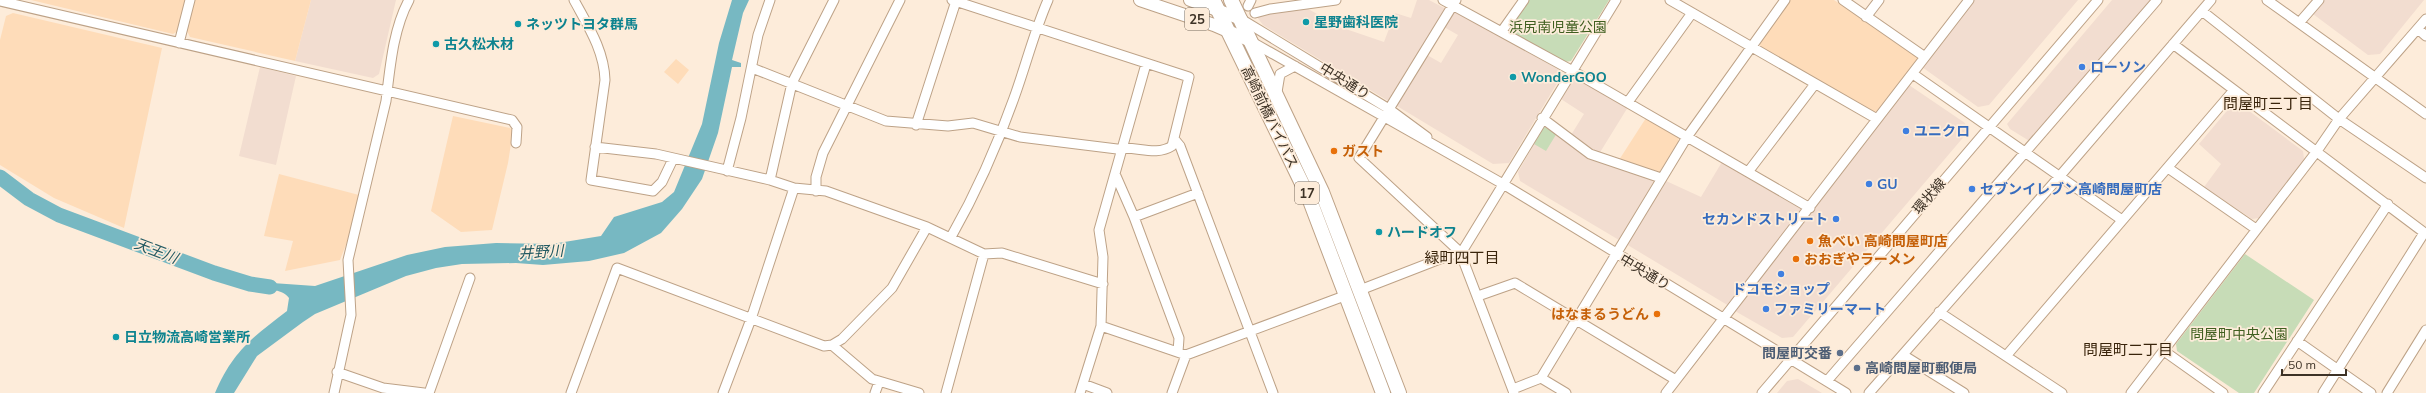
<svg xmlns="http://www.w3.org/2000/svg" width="2426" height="393" font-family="Mulish,'Noto Sans JP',sans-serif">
	<rect width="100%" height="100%" fill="#fdecda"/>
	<path fill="#f2ddd0" d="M 311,0 L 396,0 L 379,74 L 373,78 L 295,61 Z
		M 1417,0 L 1429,0 L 1446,9 L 1390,102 L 1263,25 L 1257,17 L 1303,6 L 1340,27 L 1384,42 L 1395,13 L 1411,18 Z
		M 1974,0 L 2078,0 L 1989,105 L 1978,107 L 1922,67 Z
		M 2112,0 L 2152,0 L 2031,142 L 2010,129 L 2007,124 Z
		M 2325,0 L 2424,0 L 2380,54 L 2368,55 L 2313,14 Z
		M 1457,12 L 1561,71 L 1562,75 L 1509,163 L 1493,164 L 1397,106 L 1427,55 L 1441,63 L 1458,35 L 1444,27 L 1452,13 Z
		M 260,67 L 296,76 L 276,165 L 239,156 Z
		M 1577,79 L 1628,107 L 1599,154 L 1588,149 L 1571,135 L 1584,114 L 1561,99 L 1572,80 Z
		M 1909,85 L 1965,123 L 1967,133 L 1793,337 L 1782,338 L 1735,311 Z
		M 2241,105 L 2303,151 L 2304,159 L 2259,218 L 2252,219 L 2204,187 L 2221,164 L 2199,144 L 2231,106 Z
		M 1544,127 L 1551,129 L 1583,153 L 1655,179 L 1619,240 L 1520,181 L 1518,172 Z
		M 1722,162 L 1801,207 L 1802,210 L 1729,306 L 1626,244 L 1664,180 L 1701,197 Z
		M 1798,379 L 1822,393 L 1777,393 L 1787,381 Z"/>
	<path fill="#fedcb9" d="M 31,0 L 187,0 L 180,30 L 173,34 Z
		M 195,0 L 311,0 L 295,61 L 190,37 L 187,31 Z
		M 1790,0 L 1834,0 L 1920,57 L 1879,111 L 1873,112 L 1761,48 L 1759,42 Z
		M 13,13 L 162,48 L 124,228 L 54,198 L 0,165 L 0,40 L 6,16 Z
		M 676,59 L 689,70 L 678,84 L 664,72 Z
		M 453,116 L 510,128 L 513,131 L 508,163 L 492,230 L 461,232 L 431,211 Z
		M 1646,118 L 1679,136 L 1678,142 L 1659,173 L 1619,160 Z
		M 279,174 L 359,195 L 352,229 L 340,260 L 285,271 L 293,241 L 264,236 Z"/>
	<path fill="#c7dcb7" d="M 1529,0 L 1609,0 L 1571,61 L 1565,62 L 1509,31 L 1509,27 Z
		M 1544,127 L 1557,133 L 1546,151 L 1534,144 Z
		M 2245,254 L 2314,300 L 2254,393 L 2239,393 L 2177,351 L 2176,344 Z"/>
	<path fill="#77b8c2" d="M 732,0 L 749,0 L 743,13 L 732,60 L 741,63 L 741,67 L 732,67 L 718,133 L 702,179 L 682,209 L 661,233 L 624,253 L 589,261 L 543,265 L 516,263 L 462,264 L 436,268 L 406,276 L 315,314 L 303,322 L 257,356 L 234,393 L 215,393 C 233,351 253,337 287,311 L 289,298 C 280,285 261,294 250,284 L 258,282 L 315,286 L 407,255 L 445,247 L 496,243 L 552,244 L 601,236 L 614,217 L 662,202 L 674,192 L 702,124 L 719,43 Z"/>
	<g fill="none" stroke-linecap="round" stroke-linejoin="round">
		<path stroke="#77b8c2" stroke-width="15" d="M 0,177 L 29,199 L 59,215 L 214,273 L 250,284 L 270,287"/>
		<g stroke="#bda287" stroke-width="11">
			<path id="minor" d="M 574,0 C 588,26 604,50 605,80 L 591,180 L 653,191 L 662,182 L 673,159
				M 1443,0 L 1571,70 L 1810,208
				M 1456,0 L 1359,158 L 1460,252 L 1514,393
				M 1670,0 L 1877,119
				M 1843,0 L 1925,57
				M 2267,0 L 2426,114
				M 0,1 L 512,120 L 517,127 L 516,143
				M 1248,6 L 1251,0
				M 2202,11 L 2339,119 L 2426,178
				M 1255,13 L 1270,9 L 1336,0
				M 1866,17 L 1879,0
				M 1241,19 L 1389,109 L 1427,137
				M 2299,23 L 2319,0
				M 2418,29 L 2426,36
				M 1502,31 L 1524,0
				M 1252,42 L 1503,184 L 1846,393
				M 179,43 L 190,0
				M 2173,44 L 2426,234
				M 752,68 L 886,121 L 948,126 L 973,123 L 1020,137 L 1117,149 C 1135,145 1155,157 1172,146 L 1189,77 L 952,0
				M 1913,74 L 2122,220
				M 1277,92 L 1280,74 L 1295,66
				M 1628,102 L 1692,13
				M 1542,118 L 1590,154 L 1661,178
				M 916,125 L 956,1
				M 1175,140 L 1180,146 L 1273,393
				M 595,147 L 656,154 L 770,180 L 794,188 L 826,191 L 927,227 L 984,254 L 946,393
				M 2168,168 L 2256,229
				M 727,171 L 741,118 L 758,35 L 770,0
				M 1748,172 L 1815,84
				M 1116,176 L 1134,217 L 1179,338 L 1178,352
				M 770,180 L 792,83 L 834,0
				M 816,191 L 816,177 L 823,153 L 900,0
				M 1134,217 L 1198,193
				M 951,237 C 976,193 997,146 1014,98 C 1026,65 1034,32 1048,0
				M 984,254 L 1002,253 L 1103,284
				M 1360,290 L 1463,250 L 1616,0
				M 1478,296 L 1515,283 L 1676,380
				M 1939,312 L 2062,393
				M 1101,326 L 1186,355 L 1347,295
				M 2297,341 L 2371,393
				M 832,345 L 872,379 L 919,393
				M 2164,351 L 2223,393
				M 1903,355 L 1964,393
				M 2006,356 L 2234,90
				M 337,372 L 383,388 L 424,393
				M 1541,378 L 1566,393
				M 1827,381 L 2157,0
				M 1083,384 L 1107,393
				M 1513,389 L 1541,378 L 1687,137 L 1785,0
				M 334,393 L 351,315 L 348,260 L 386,101 C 390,68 393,29 409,0
				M 429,393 L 470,278
				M 571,393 L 617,268 L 824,346 L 832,345 L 842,339 L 892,288 L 927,227
				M 723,393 L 751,319 L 794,188
				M 875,393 L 879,382
				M 1080,393 L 1101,326 L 1103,257 L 1099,230 L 1146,64
				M 1172,393 L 1186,355
				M 1666,393 L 1969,0
				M 1762,393 L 2098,0
				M 1869,393 L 2059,177 L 2211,0
				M 2131,393 L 2317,151 L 2339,119 L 2426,19
				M 2263,393 L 2388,204
				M 2323,393 L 2424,233
				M 2387,393 L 2426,330"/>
		</g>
		<g stroke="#bda287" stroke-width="14">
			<path id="major" d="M 1140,0 L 1214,25 L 1251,41
				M 1190,0 L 1241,19"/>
		</g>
		<g stroke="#bda287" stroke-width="16">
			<path id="highway" d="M 1213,0 L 1309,198 L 1383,393
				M 1231,0 L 1322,192 L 1399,393"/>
		</g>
		<use href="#minor" stroke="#fff" stroke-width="9"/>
		<use href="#major" stroke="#fff" stroke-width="12"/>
		<use href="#highway" stroke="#fff" stroke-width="14"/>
	</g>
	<g fill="#0f9aa8" stroke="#fdecda" stroke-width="1.5">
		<circle cx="1306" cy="22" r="4"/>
		<circle cx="518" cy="24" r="4"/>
		<circle cx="436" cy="44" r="4"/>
		<circle cx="1513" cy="77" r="4"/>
		<circle cx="1379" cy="232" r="4"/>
		<circle cx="116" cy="337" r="4"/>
	</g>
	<g fill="#3f7fe0" stroke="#fdecda" stroke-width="1.5">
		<circle cx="2082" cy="67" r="4"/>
		<circle cx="1906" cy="131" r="4"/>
		<circle cx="1869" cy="184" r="4"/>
		<circle cx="1972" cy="189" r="4"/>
		<circle cx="1836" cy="219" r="4"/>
		<circle cx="1781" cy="274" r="4"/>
		<circle cx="1766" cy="309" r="4"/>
	</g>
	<g fill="#e8710a" stroke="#fdecda" stroke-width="1.5">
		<circle cx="1334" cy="151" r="4"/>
		<circle cx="1810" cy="241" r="4"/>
		<circle cx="1796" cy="259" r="4"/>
		<circle cx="1657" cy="314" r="4"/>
	</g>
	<g fill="#5c6f8a" stroke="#fdecda" stroke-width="1.5">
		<circle cx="1840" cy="353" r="4"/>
		<circle cx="1857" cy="368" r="4"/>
	</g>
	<g text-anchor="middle" stroke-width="3.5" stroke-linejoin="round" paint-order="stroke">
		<g fill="#fdecda" stroke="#776a5c" stroke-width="1">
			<rect x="1185" y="8" width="24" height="22" rx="3"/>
			<rect x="1295" y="182" width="24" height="22" rx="3"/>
		</g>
		<g font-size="13" font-weight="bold" fill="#3d3226">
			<text x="1197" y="24">25</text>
			<text x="1307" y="198">17</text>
		</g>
		<g font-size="14" font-weight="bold" fill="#0d838f" stroke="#fdecda" text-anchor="start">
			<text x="1314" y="27">星野歯科医院</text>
			<text x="526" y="29">ネッツトヨタ群馬</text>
			<text x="444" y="49">古久松木材</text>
			<text x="1521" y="82">WonderGOO</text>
			<text x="1387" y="237">ハードオフ</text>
			<text x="124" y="342">日立物流高崎営業所</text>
		</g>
		<g font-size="14" fill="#405f20" stroke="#fdecda">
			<text x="1558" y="32">浜尻南児童公園</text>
			<text x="2239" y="339">問屋町中央公園</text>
		</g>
		<g font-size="14" font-weight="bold" fill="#366cbe" stroke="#fdecda" text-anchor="start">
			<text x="2090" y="72">ローソン</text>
			<text x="1914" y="136">ユニクロ</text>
			<text x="1877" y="189">GU</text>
			<text x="1980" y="194">セブンイレブン高崎問屋町店</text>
			<text x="1828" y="224" text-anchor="end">セカンドストリート</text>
			<text x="1781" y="294" text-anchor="middle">ドコモショップ</text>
			<text x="1774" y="314">ファミリーマート</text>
		</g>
		<g font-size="14" fill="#3d3226" stroke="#fdecda">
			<text transform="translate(1345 81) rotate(32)" y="5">中央通り</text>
			<text transform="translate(1270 117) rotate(64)" y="5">高崎前橋バイパス</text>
			<text transform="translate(1929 196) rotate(-49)" y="5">環状線</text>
			<text transform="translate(1645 272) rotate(31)" y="5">中央通り</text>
		</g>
		<g font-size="14" font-weight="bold" fill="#c56008" stroke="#fdecda" text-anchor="start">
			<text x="1342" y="156">ガスト</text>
			<text x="1818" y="246">魚べい 高崎問屋町店</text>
			<text x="1804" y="264">おおぎやラーメン</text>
			<text x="1649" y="319" text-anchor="end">はなまるうどん</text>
		</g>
		<g font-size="14" font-weight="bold" fill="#4e5e75" stroke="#fdecda" text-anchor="end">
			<text x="1832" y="358">問屋町交番</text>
			<text x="1865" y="373" text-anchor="start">高崎問屋町郵便局</text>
		</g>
		<g font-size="15" fill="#39240b" stroke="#fdecda">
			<text x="2268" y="109">問屋町三丁目</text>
			<text x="1462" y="263">緑町四丁目</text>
			<text x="2128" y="355">問屋町二丁目</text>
		</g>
		<g font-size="15" font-style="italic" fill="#245b63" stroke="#fdecda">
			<text transform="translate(156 251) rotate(21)" y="5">天王川</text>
			<text transform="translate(541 252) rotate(-3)" y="5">井野川</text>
		</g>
	</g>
	<path d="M2282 369v6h64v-6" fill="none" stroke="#3d3226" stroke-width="2"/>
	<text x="2288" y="369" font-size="12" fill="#3d3226" stroke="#fdecda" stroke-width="3" paint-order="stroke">50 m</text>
</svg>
